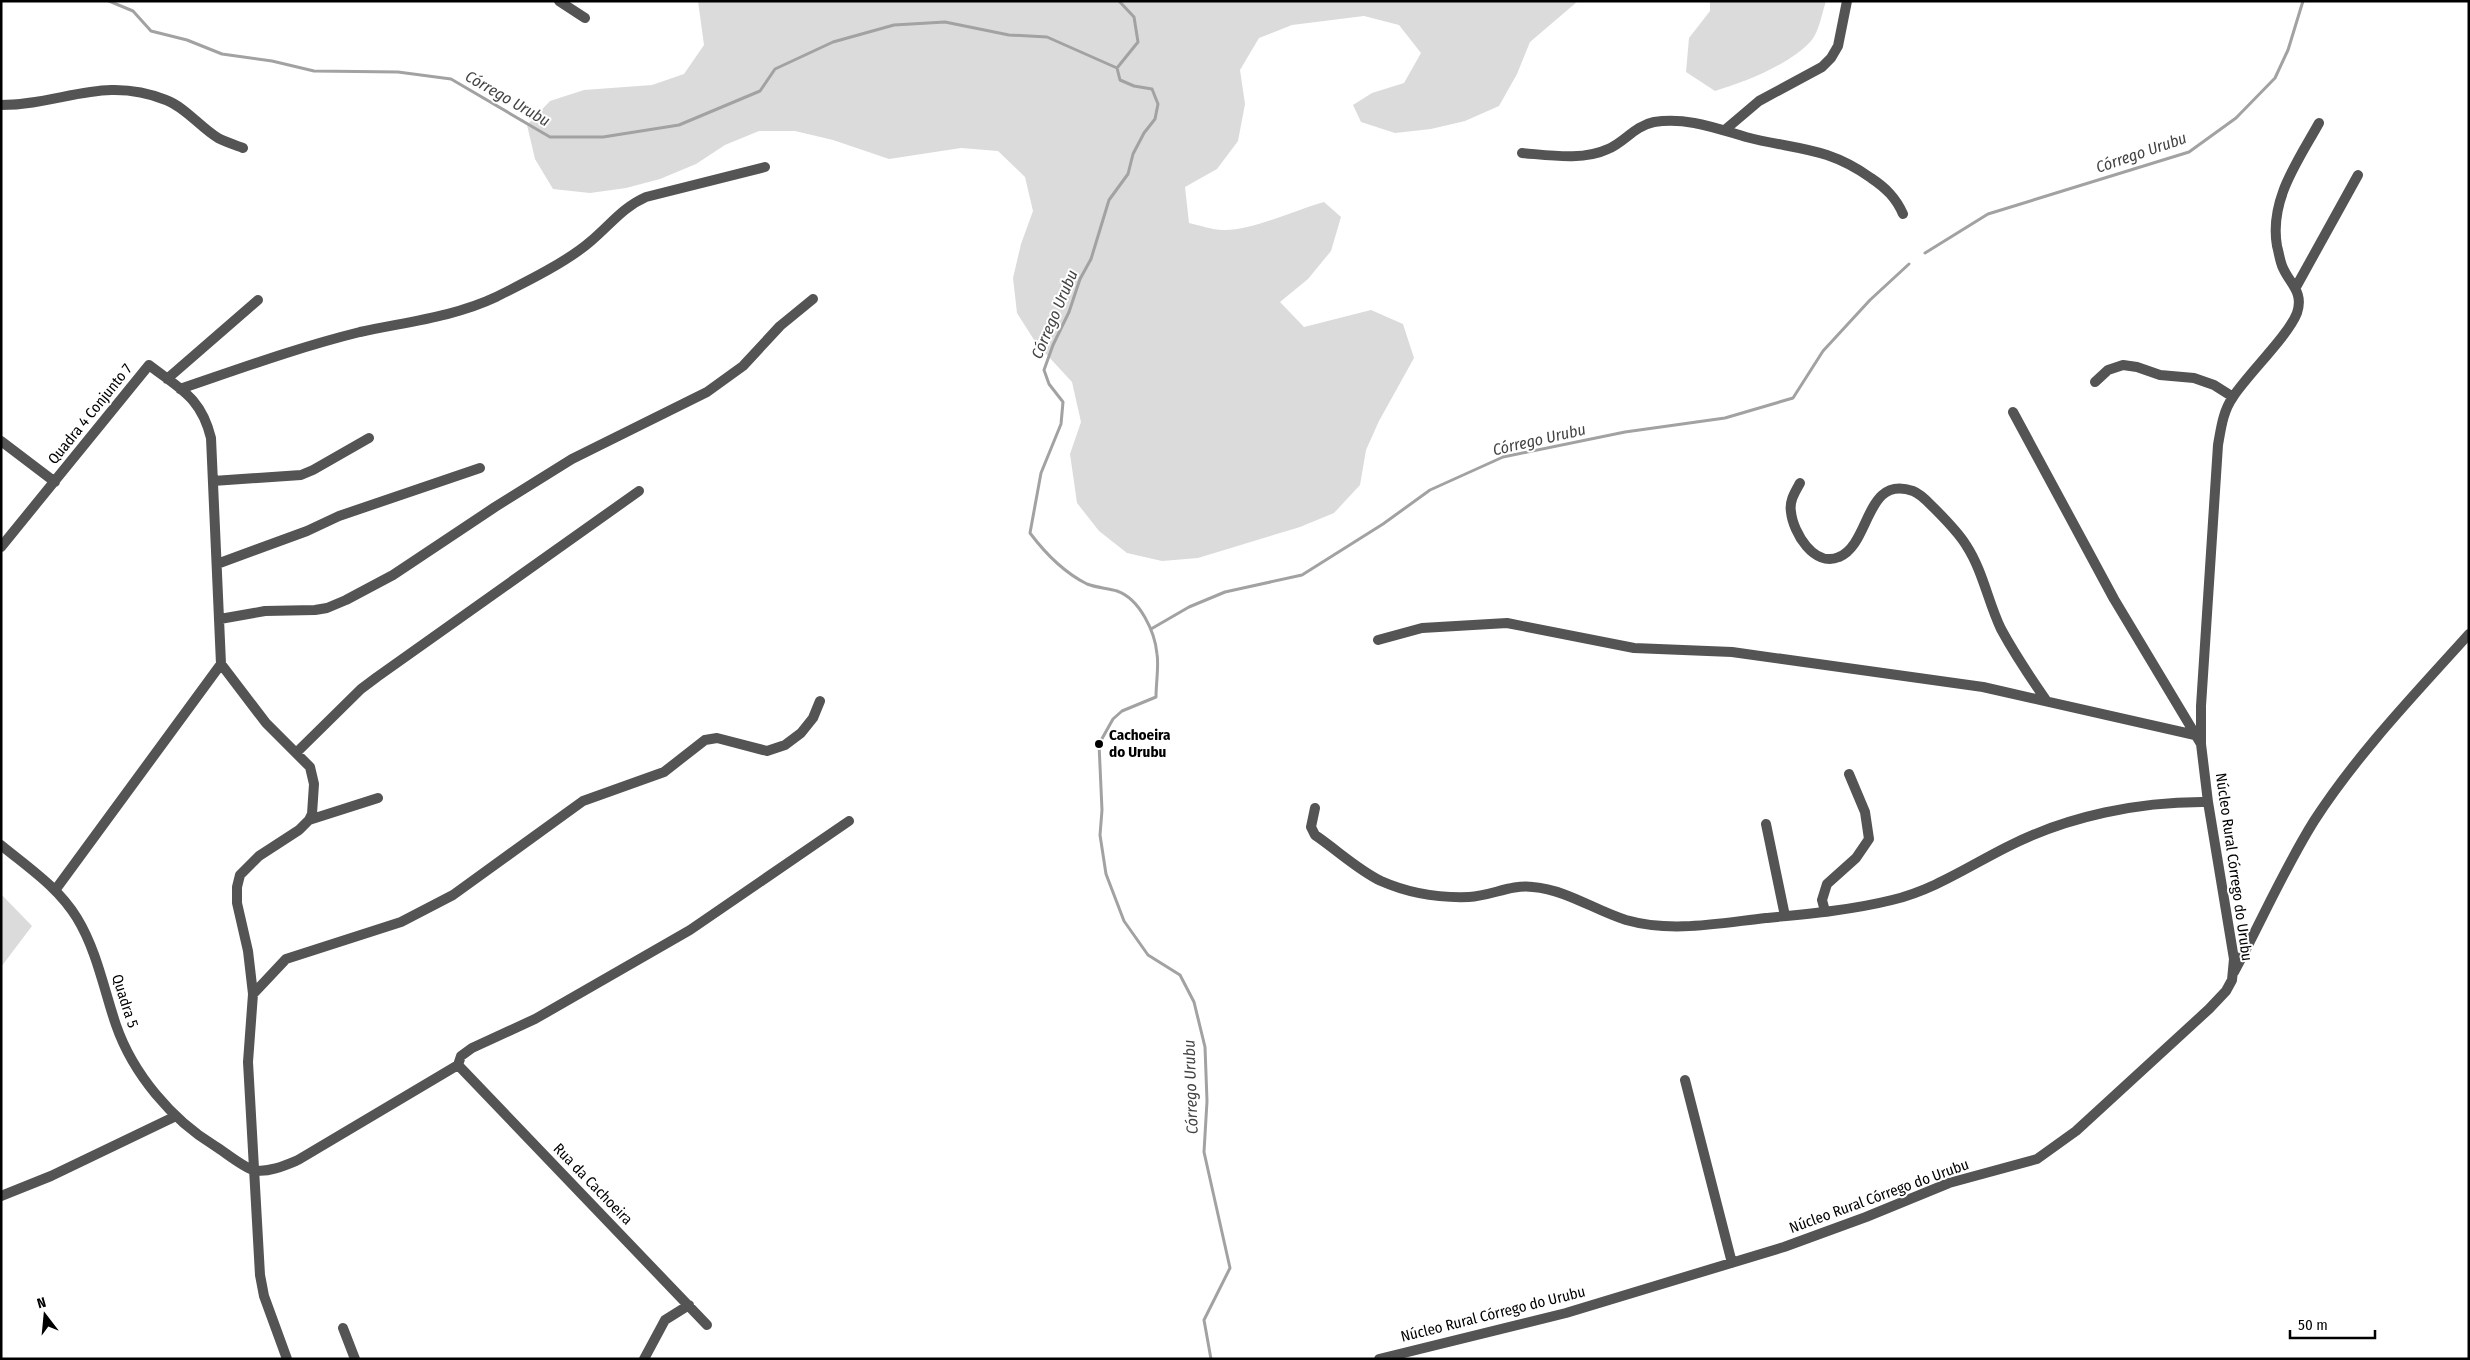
<svg xmlns="http://www.w3.org/2000/svg" width="2470" height="1360" font-family="'Fira Sans Condensed',sans-serif">
	<rect width="100%" height="100%" fill="#fff"/>
	<path fill="#dbdbdb" d="M 698,1 L 1578,1 L 1530,42 L 1517,74 L 1499,106 L 1465,121 L 1431,129 L 1395,133 L 1361,122 L 1353,105 L 1372,93 L 1404,83 L 1421,53 L 1399,25 L 1364,16 L 1292,25 L 1259,38 L 1240,70 L 1245,104 L 1238,141 L 1217,169 L 1185,187 L 1189,223 C 1199,225 1212,230 1223,230 C 1251,231 1295,210 1324,202 L 1341,217 L 1331,251 L 1308,279 L 1280,302 L 1304,327 L 1371,310 L 1403,324 L 1414,358 L 1379,421 L 1366,450 L 1360,485 L 1334,513 L 1300,527 L 1198,558 L 1162,561 L 1127,553 L 1099,531 L 1077,503 L 1070,454 L 1081,422 L 1072,382 L 1036,343 L 1017,313 L 1013,278 L 1021,244 L 1033,211 L 1025,177 L 998,151 L 961,148 L 889,159 L 833,140 L 795,131 L 759,131 L 725,145 L 696,164 L 660,179 L 626,188 L 590,193 L 553,189 L 535,159 L 527,125 L 550,101 L 584,90 L 652,85 L 684,74 L 704,45 Z
		M 1710,1 L 1826,1 C 1822,13 1819,32 1811,41 C 1789,65 1745,82 1715,91 L 1686,72 L 1689,38 L 1710,11 Z
		M 1,894 L 32,926 L 1,967 Z"/>
	<g fill="none" stroke-linecap="round" stroke-linejoin="round">
		<path stroke="#a2a2a2" stroke-width="3" d="M 109,1 L 133,11 L 151,31 L 187,40 L 222,54 L 272,61 L 314,71 L 398,72 L 451,79 L 550,137 L 603,137 L 679,125 L 760,91 L 775,69 L 833,42 L 894,25 L 945,22 L 1009,35 L 1047,37 L 1117,68
			M 1119,1 L 1134,17 L 1138,42 L 1117,68 L 1120,80 L 1134,86 L 1152,89 L 1158,104 L 1155,119 L 1144,133 L 1133,154 L 1128,174 L 1109,200 L 1091,259 L 1080,279 L 1069,312 L 1053,345 L 1044,370 L 1049,384 L 1063,402 L 1061,424 L 1041,473 L 1030,533 C 1045,553 1065,573 1087,584 C 1097,588 1108,588 1117,591 C 1140,599 1155,632 1157,654 C 1159,665 1156,683 1156,697 L 1122,711 L 1113,719 L 1099,744 L 1102,810 L 1100,835 L 1106,874 L 1124,921 L 1148,955 L 1180,975 L 1194,1002 L 1205,1047 L 1207,1101 L 1204,1152 L 1230,1268 L 1204,1320 L 1211,1359
			M 1925,253 L 1988,214 L 2189,152 L 2236,118 L 2275,78 L 2288,50 L 2303,1
			M 1151,629 L 1189,607 L 1225,592 L 1302,575 L 1383,524 L 1430,490 L 1503,457 L 1625,432 L 1725,418 L 1793,398 L 1823,351 L 1870,300 L 1909,264"/>
		<path stroke="#545454" stroke-width="10" d="M 559,1 L 585,18
			M 1,105 C 62,105 103,75 166,100 C 185,107 200,127 218,138 C 226,142 235,145 243,148
			M 1726,129 L 1759,101 L 1822,67 L 1831,58 L 1838,46 L 1847,1
			M 1522,153 C 1548,155 1583,161 1608,149 C 1625,142 1634,126 1654,122 C 1687,117 1715,128 1746,137 C 1796,150 1826,146 1871,178 C 1886,188 1896,198 1903,214
			M 2296,287 L 2358,175
			M 167,379 L 258,300
			M 2095,382 L 2108,370 L 2123,365 L 2137,367 L 2160,375 L 2194,378 L 2214,385 L 2233,397
			M 180,389 C 239,369 299,347 360,332 C 405,322 454,317 496,297 C 524,283 567,262 591,241 C 610,225 623,207 646,197 L 765,167
			M 1,441 L 55,482
			M 213,481 L 301,475 L 313,470 L 369,438
			M 1800,483 C 1795,492 1789,501 1791,512 C 1793,532 1814,568 1839,557 C 1871,544 1865,474 1913,491 C 1921,494 1928,502 1934,508 C 1945,519 1958,532 1966,545 C 1983,571 1988,602 2001,629 C 2014,653 2030,677 2046,700
			M 1,547 L 149,365 C 180,389 201,397 211,438 L 221,664 L 266,723 L 310,767 L 314,784 L 312,814 L 309,820 L 299,830 L 259,856 L 240,875 L 237,887 L 237,903 L 248,951 L 253,994 L 248,1062 L 260,1275 L 264,1296 L 287,1359
			M 217,564 L 307,531 L 339,516 L 480,468
			M 220,619 L 265,611 L 315,610 L 327,608 L 346,600 L 393,575 L 495,507 L 572,459 L 707,392 L 743,366 L 780,326 L 813,299
			M 1378,640 L 1422,628 L 1507,623 L 1634,648 L 1732,652 L 1983,687 L 2195,735
			M 2201,744 L 2201,706 L 2218,445 C 2221,428 2223,411 2233,397 C 2248,374 2288,336 2297,313 C 2304,292 2290,284 2283,268 C 2280,262 2279,253 2277,246 C 2269,200 2298,161 2319,123
			M 297,752 L 361,689 L 377,677 L 639,491
			M 1315,808 L 1311,827 L 1315,835 C 1337,850 1358,870 1381,881 C 1408,893 1440,898 1469,897 C 1491,896 1511,884 1533,887 C 1567,890 1594,910 1626,920 C 1672,933 1720,923 1766,918 C 1808,914 1852,910 1892,900 C 1934,890 1969,866 2007,847 C 2067,816 2141,801 2208,802
			M 309,820 L 378,798
			M 1766,824 L 1785,916
			M 1,845 C 29,868 58,887 77,918 C 97,951 104,990 116,1025 C 133,1074 172,1120 215,1146 C 225,1152 244,1168 254,1170 C 268,1173 286,1165 298,1160 L 458,1065 L 461,1056 L 472,1048 L 535,1019 L 690,930 L 849,821
			M 56,889 L 221,664
			M 1825,911 L 1822,900 L 1827,884 L 1856,858 L 1869,839 L 1865,812 L 1849,774
			M 2234,972 C 2261,922 2284,869 2314,821 C 2358,753 2415,694 2469,634
			M 253,994 L 286,959 L 401,922 L 453,895 L 583,801 L 664,772 L 705,740 L 717,738 L 767,751 L 785,745 L 801,733 L 813,718 L 820,701
			M 458,1065 L 707,1325
			M 1685,1080 L 1732,1263
			M 1,1196 L 51,1176 L 176,1116
			M 343,1328 L 355,1359
			M 644,1359 L 665,1320 L 689,1305
			M 1379,1359 L 1566,1313 L 1784,1247 L 1866,1217 L 1949,1183 L 2037,1159 L 2076,1131 L 2209,1009 L 2226,991 L 2232,980 L 2234,959 L 2208,802 L 2201,744 L 2114,599 L 2013,412"/>
	</g>
	<circle fill="#000" stroke="#fff" stroke-width="2" cx="1099" cy="744" r="5"/>
	<g text-anchor="middle" stroke-width="4" stroke-linejoin="round" paint-order="stroke">
		<g font-size="15" fill="#000" stroke="#fff">
			<text transform="translate(90 414) rotate(-51)" y="5">Quadra 4 Conjunto 7</text>
			<text transform="translate(2234 867) rotate(82)" y="5">Núcleo Rural Córrego do Urubu</text>
			<text transform="translate(125 1001) rotate(72)" y="5">Quadra 5</text>
			<text transform="translate(593 1184) rotate(46)" y="5">Rua da Cachoeira</text>
			<text transform="translate(1879 1196) rotate(-20)" y="5">Núcleo Rural Córrego do Urubu</text>
			<text transform="translate(1493 1314) rotate(-14)" y="5">Núcleo Rural Córrego do Urubu</text>
		</g>
		<g font-size="15" font-weight="bold" fill="#000" stroke="#fff" text-anchor="start">
			<text x="1109" y="740">Cachoeira<tspan x="1109" dy="17">do Urubu</tspan></text>
		</g>
		<g font-size="16" font-style="italic" fill="#434343" stroke="#fff">
			<text transform="translate(508 98) rotate(30)" y="6">Córrego Urubu</text>
			<text transform="translate(2141 152) rotate(-19)" y="6">Córrego Urubu</text>
			<text transform="translate(1054 314) rotate(-67)" y="6">Córrego Urubu</text>
			<text transform="translate(1539 439) rotate(-13)" y="6">Córrego Urubu</text>
			<text transform="translate(1190 1087) rotate(-92)" y="6">Córrego Urubu</text>
		</g>
	</g>
	<rect width="2470" height="1360" fill="none" stroke="#000000" stroke-width="5"/>
	<g transform="translate(45 1315) rotate(344)" stroke="#ffffff" stroke-width="4" paint-order="stroke">
	<path d="M0-4L9 19L0 12L-9 19Z" fill="#000000"/>
	<text y="-8" font-size="14" font-weight="bold" text-anchor="middle" fill="#000000">N</text>
	</g>
	<path d="M2290 1330v8h85v-8" fill="none" stroke="#000000" stroke-width="2.5"/>
	<text x="2298" y="1330" font-size="15" fill="#000000" stroke="#ffffff" stroke-width="4" paint-order="stroke">50 m</text>
</svg>
